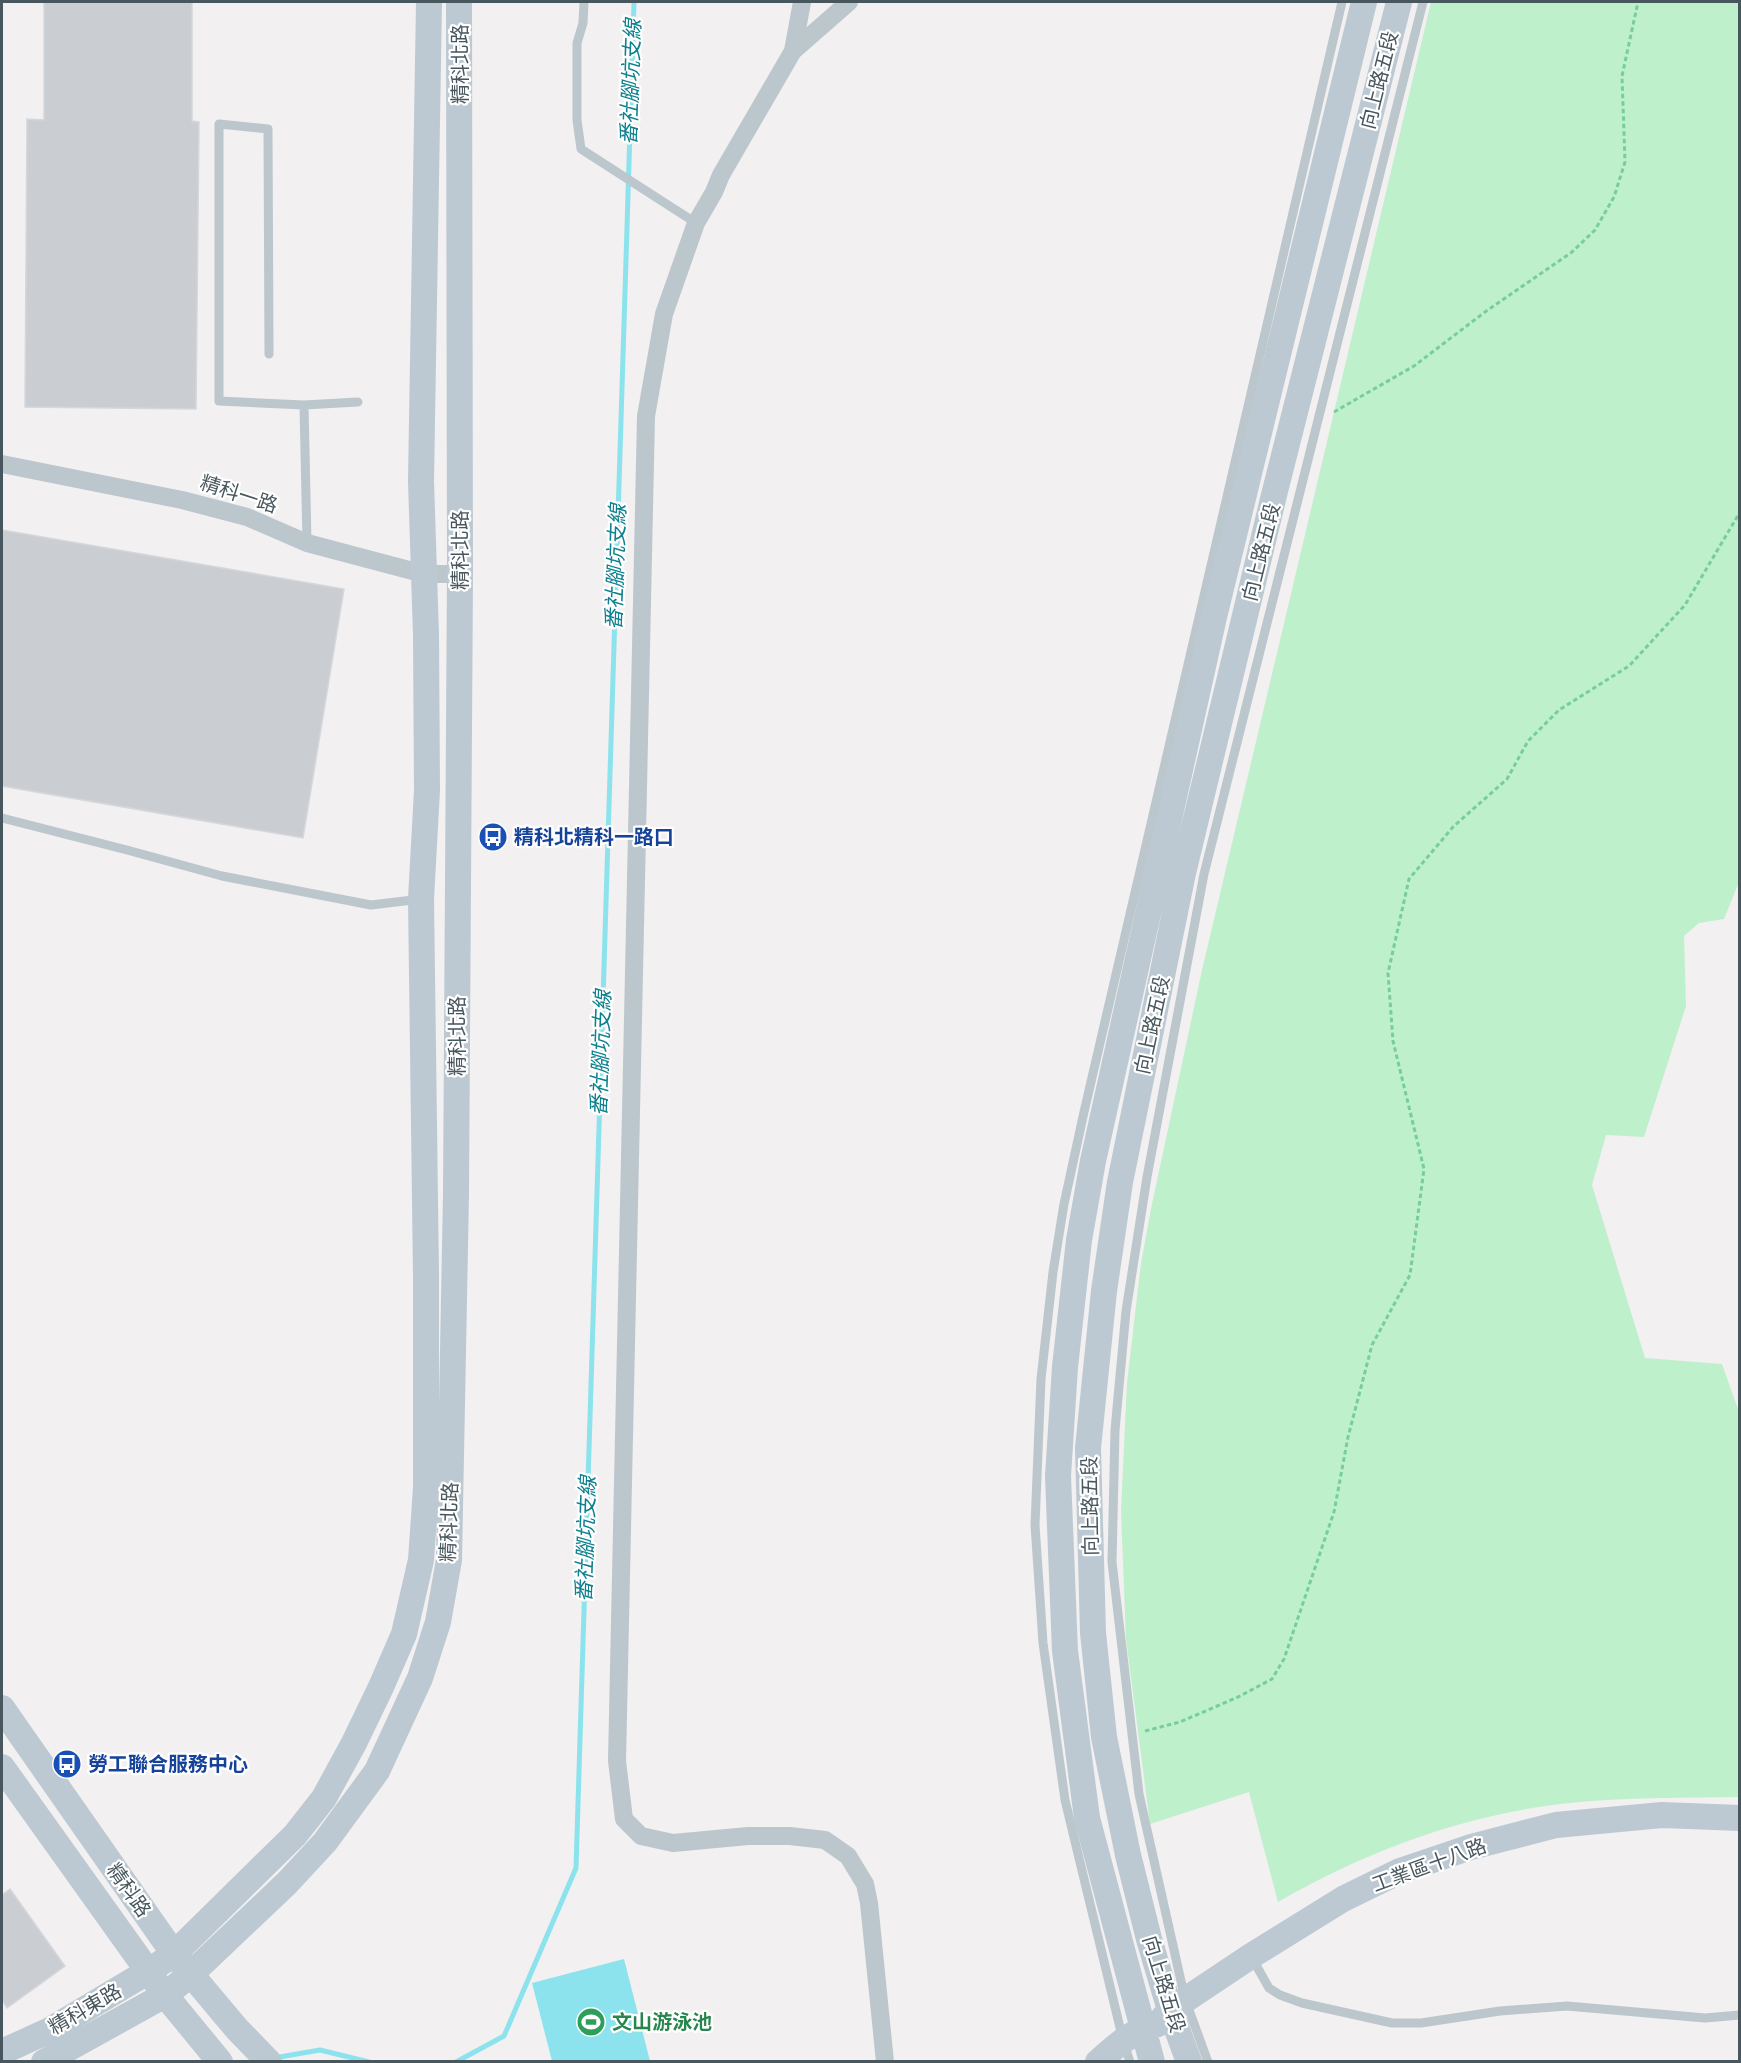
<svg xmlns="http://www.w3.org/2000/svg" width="1741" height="2063" font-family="'Source Sans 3','Noto Sans TC',sans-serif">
	<rect width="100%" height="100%" fill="#f2f0f0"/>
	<path fill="#bff0cc" d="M 1431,2 L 1739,2 L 1739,882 L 1724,919 L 1699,923 L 1684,936 L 1686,1006 L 1644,1137 L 1606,1135 L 1592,1185 L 1645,1358 L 1722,1364 L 1739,1412 L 1739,1797 C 1683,1798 1626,1797 1570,1803 C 1466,1814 1368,1850 1278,1902 L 1249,1792 L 1150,1824 L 1126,1639 L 1121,1511 L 1127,1383 L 1141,1263 L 1152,1204 L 1202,970 Z"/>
	<path fill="#8ce3ed" d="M 624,1959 L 650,2061 L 552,2061 L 532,1983 Z"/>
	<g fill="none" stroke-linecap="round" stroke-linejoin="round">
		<path stroke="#8ce3ed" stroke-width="5" d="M 274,2058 L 320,2050 L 369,2062
			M 456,2062 L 504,2036 L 576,1868 L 634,2"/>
	</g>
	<path fill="#caced3" stroke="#d4d7db" stroke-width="1.5" d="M 44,2 L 192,2 L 192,121 L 199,122 L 196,409 L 25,407 L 27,119 L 44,120 Z
		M 2,530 L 344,589 L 303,838 L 2,786 Z
		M 10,1889 L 65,1966 L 7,2008 L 2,2000 L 2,1895 Z"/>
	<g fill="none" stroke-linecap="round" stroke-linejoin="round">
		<path stroke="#77ce99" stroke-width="3" stroke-dasharray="4.5 3" stroke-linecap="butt" d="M 1334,412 L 1414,366 L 1485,312 L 1572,252 L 1595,230 L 1614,197 L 1625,162 L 1622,76 L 1638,2
			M 1145,1731 L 1180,1722 L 1238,1697 L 1272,1679 L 1284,1659 L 1334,1512 L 1348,1437 L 1372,1345 L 1410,1275 L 1424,1169 L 1393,1041 L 1388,973 L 1409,879 L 1453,827 L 1507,779 L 1528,741 L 1559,710 L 1629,666 L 1685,605 L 1740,512"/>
		<path stroke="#bcc6cd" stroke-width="9" d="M 584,2 L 583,23 L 577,43 L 577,120 L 581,149 L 696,223
			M 269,354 L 268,129 L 219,124 L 219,401 L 304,405 L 358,402
			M 304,405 L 307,543
			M 2,818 L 127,850 L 222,876 L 371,905 L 421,899
			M 1252,1958 L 1269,1988 L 1280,1995 L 1302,2003 L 1392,2023 L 1421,2023 L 1500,2011 L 1567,2006 L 1705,2018 L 1740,2015
			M 1130,2062 L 1123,2040 L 1065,1800 L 1043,1643 L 1035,1525 L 1041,1379 L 1053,1272 L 1064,1204 L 1084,1112 L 1342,2
			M 1208,2062 L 1185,1999 L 1139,1794 L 1112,1562 L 1115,1430 L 1126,1311 L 1147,1177 L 1204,874 L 1423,2"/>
		<path stroke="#bcc6cd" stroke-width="18" d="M 802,2 L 793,51 L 721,175 L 714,192 L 696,223 L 664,314 L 646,416 L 617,1761 L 624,1819 L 641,1836 L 673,1843 L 748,1836 L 790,1836 L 825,1840 L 848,1856 L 865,1884 L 869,1903 L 885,2062
			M 793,51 L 849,2
			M 2,464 L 182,500 L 247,517 L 307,543 L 424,574 L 460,574"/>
		<path stroke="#bcc9d2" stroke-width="26" d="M 2,1708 L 174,1954 L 237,2029 L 269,2062
			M 2,1767 L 165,1995 L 220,2062
			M 1159,2023 L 1170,2010 L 1251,1956 L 1343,1899 L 1400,1871 L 1471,1847 L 1556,1825 L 1662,1815 L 1740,1818
			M 2,2052 L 50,2030 L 149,1971 L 174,1954 L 295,1835 L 324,1798 L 354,1743 L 381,1687 L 404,1634 L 421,1560 L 426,1488 L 426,1275 L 421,899 L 427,790 L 426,635 L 421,481 L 429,2
			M 44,2062 L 165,1995 L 190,1975 L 287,1883 L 325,1842 L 377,1771 L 420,1678 L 438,1622 L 449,1560 L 456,1194 L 460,574 L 459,2
			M 1098,2062 C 1116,2046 1133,2030 1158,2024
			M 1152,2062 L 1087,1818 L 1065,1651 L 1058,1476 L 1065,1367 L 1079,1240 L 1093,1161 L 1214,617 L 1364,2
			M 1189,2062 L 1170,2010 L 1149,1939 L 1128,1855 L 1104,1737 L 1093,1633 L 1088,1448 L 1104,1291 L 1120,1182 L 1183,873 L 1275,491 L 1399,2"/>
	</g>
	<defs>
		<g id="bus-disc" transform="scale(1.5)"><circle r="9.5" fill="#1a4fb4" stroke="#fff"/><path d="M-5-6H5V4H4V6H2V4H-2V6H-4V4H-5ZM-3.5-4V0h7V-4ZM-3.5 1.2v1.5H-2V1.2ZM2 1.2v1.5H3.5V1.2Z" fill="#fff"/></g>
		<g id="stadium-disc" transform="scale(1.5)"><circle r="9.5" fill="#2e9e5b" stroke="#fff"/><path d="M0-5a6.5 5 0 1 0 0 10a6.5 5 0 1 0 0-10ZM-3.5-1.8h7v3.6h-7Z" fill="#fff"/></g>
	</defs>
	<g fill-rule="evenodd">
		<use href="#bus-disc" x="493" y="837"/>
		<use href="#bus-disc" x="67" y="1764"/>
		<use href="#stadium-disc" x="591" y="2022"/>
	</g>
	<g text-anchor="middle" stroke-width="4.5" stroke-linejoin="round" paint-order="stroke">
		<g font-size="20" fill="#48565e" stroke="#fff">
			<text transform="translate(460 64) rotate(-90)" y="7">精科北路</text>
			<text transform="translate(1379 80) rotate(-76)" y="7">向上路五段</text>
			<text transform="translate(239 494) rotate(18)" y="7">精科一路</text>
			<text transform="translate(460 550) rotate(-90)" y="7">精科北路</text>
			<text transform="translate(1261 552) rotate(-76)" y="7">向上路五段</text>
			<text transform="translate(1152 1025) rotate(-78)" y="7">向上路五段</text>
			<text transform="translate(457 1036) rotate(-90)" y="7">精科北路</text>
			<text transform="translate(1090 1506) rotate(-91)" y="7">向上路五段</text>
			<text transform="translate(449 1522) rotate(-88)" y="7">精科北路</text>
			<text transform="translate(1429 1865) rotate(-20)" y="7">工業區十八路</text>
			<text transform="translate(129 1890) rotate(55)" y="7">精科路</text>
			<text transform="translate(1164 1984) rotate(73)" y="7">向上路五段</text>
			<text transform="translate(85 2009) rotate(-30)" y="7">精科東路</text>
		</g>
		<g font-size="20" font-weight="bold" fill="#164399" stroke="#fff" text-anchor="start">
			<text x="514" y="844">精科北精科一路口</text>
			<text x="88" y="1771">勞工聯合服務中心</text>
		</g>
		<g font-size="20" font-weight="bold" fill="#27864d" stroke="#fff" text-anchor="start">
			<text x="612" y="2029">文山游泳池</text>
		</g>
		<g font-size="21" font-style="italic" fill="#0d818e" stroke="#fff">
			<text transform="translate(631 82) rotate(-88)" y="7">番社腳坑支線</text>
			<text transform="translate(616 567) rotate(-88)" y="7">番社腳坑支線</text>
			<text transform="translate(601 1053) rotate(-88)" y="7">番社腳坑支線</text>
			<text transform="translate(586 1539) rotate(-88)" y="7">番社腳坑支線</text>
		</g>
	</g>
	<rect width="1741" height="2063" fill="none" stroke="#48565e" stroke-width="6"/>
</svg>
